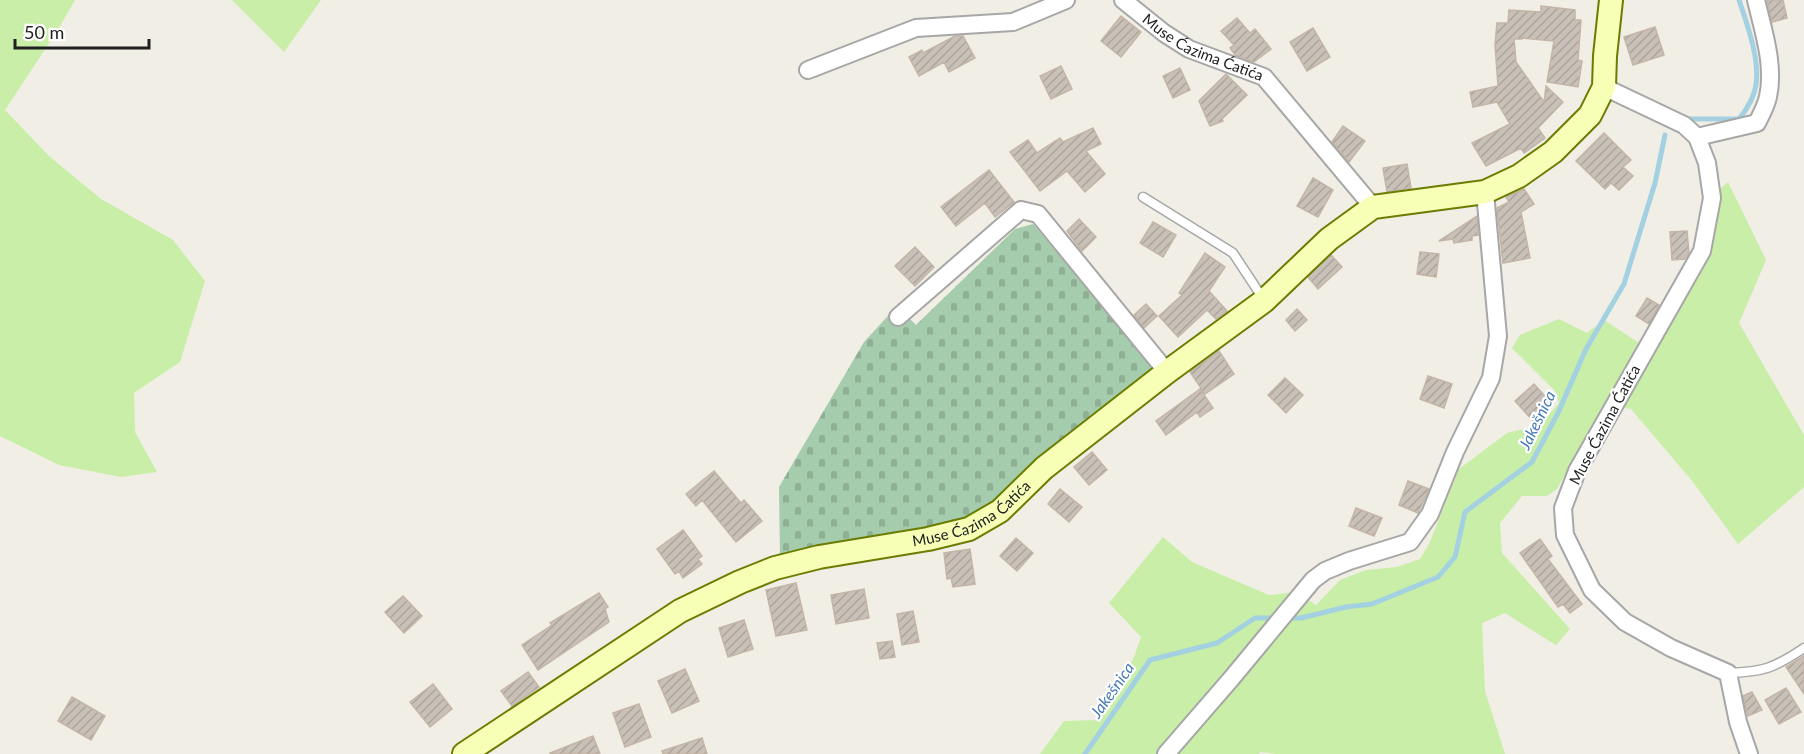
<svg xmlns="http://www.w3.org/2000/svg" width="1804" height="754" font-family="Lato,sans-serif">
	<defs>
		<pattern id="cemetery-stones" width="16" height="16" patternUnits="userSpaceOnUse" patternTransform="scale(1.5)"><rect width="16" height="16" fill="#a5ccac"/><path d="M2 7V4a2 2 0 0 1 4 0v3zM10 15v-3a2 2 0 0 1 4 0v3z" fill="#8eaf94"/></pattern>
		<pattern id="building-hatch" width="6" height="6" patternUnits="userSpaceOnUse" patternTransform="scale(1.5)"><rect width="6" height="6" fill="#c9c0b8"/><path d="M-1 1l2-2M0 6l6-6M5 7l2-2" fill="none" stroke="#aca59e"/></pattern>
	</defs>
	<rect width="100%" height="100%" fill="#f1eee5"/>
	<path fill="#c8eea8" d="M 0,0 L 75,0 L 59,28 L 5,110 L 49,156 L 101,199 L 173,240 L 205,281 L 180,362 L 134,393 L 135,432 L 157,472 L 121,477 L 59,465 L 0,436 Z
		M 232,0 L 321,0 L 284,52 Z
		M 1728,182 L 1766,260 L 1739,323 L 1804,435 L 1804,487 L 1738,544 L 1693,482 L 1631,409 L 1604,404 L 1557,489 L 1547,496 L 1522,496 L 1500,523 L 1502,553 L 1570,629 L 1556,645 L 1505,613 L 1482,623 L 1485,691 L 1505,754 L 1277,754 L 1260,752 L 1259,754 L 1040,754 L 1064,721 L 1099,720 L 1134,657 L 1141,637 L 1109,603 L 1163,537 L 1192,562 L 1269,595 L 1296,592 L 1316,605 L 1340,580 L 1366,570 L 1397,567 L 1420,559 L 1429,544 L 1459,469 L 1507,433 L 1540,425 L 1559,403 L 1555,391 L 1512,348 L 1520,335 L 1559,319 L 1587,333 L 1604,320 L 1639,343 L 1658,344 L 1704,265 L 1713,244 L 1719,190 Z"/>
	<path fill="url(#cemetery-stones)" d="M 1033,224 L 1154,368 L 1068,433 L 986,509 L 935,532 L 780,558 L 779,487 L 864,342 L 897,306 L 916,325 L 1015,229 Z"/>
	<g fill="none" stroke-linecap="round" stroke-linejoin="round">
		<path stroke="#a3d1e1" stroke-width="5" d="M 1684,119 L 1739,119 C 1747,109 1754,98 1756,85 C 1760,59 1747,24 1739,0
			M 1288,618 L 1301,618 L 1346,607 L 1372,604 L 1438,577 L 1455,557 L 1465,512 L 1532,462 L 1558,413 L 1586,349 L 1624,284 L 1655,183 L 1665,135
			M 1085,754 L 1150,660 L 1217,643 L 1255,618 L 1270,618"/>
	</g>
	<path fill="url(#building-hatch)" stroke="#c4b5a6" stroke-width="1.5" d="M 1767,0 L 1783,0 L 1787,18 L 1772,22 Z
		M 1541,6 L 1575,10 L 1575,20 L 1581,20 L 1578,60 L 1582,61 L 1578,87 L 1547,82 L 1554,41 L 1522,38 L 1522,39 L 1514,39 L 1516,62 L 1544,102 L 1546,86 L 1563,102 L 1538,128 L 1545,138 L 1524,153 L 1521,148 L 1486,166 L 1472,143 L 1510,124 L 1497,102 L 1473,107 L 1470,92 L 1498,86 L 1495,45 L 1497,23 L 1508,23 L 1509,10 L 1541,12 Z
		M 1121,16 L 1141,32 L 1121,57 L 1101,41 Z
		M 1237,18 L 1250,33 L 1255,29 L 1271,49 L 1254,62 L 1235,55 L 1230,48 L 1234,45 L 1221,31 Z
		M 1655,27 L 1664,55 L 1633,65 L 1624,37 Z
		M 1313,28 L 1330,57 L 1307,71 L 1290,42 Z
		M 955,36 L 963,36 L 975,58 L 949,72 L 944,62 L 919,76 L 909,57 L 922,50 L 923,53 Z
		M 1061,66 L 1072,89 L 1051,99 L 1040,76 Z
		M 1180,68 L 1190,90 L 1173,98 L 1163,76 Z
		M 1226,74 L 1247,95 L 1222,119 L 1223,121 L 1210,126 L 1199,101 Z
		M 1343,126 L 1365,141 L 1349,162 L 1332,142 Z
		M 1093,128 L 1101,144 L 1086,151 L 1105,174 L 1085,192 L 1067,171 L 1040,191 L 1010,152 L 1028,140 L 1037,153 L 1060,138 L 1063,142 Z
		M 1604,133 L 1631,160 L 1623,167 L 1633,176 L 1619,190 L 1611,183 L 1605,189 L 1576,161 Z
		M 1407,164 L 1411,188 L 1387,192 L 1383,168 Z
		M 989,170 L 1014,202 L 995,217 L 985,203 L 956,226 L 941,207 Z
		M 1313,178 L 1333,190 L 1318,217 L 1297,206 Z
		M 1524,189 L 1534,204 L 1521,212 L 1530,258 L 1503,263 L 1497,208 L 1509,202 L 1506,197 Z
		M 1477,216 L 1478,235 L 1472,236 L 1472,240 L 1454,243 L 1453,239 L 1439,241 Z
		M 1079,219 L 1096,237 L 1082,251 L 1067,231 Z
		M 1153,222 L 1176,235 L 1163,257 L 1140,243 Z
		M 1687,231 L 1689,253 L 1685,259 L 1672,260 L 1670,232 Z
		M 915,247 L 934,267 L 915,286 L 895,266 Z
		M 1420,252 L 1439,254 L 1436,277 L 1417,274 Z
		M 1205,253 L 1225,267 L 1209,291 L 1227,311 L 1216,319 L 1207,310 L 1178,337 L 1159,316 L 1182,295 L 1179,293 Z
		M 1331,255 L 1342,267 L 1318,289 L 1308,277 Z
		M 1647,298 L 1659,305 L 1649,324 L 1636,316 Z
		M 1146,304 L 1157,316 L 1144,328 L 1134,315 Z
		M 1297,309 L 1307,320 L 1295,331 L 1286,320 Z
		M 1219,351 L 1234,374 L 1205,394 L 1190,372 Z
		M 1428,376 L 1452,384 L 1444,408 L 1420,399 Z
		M 1285,378 L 1303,395 L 1286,413 L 1268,395 Z
		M 1534,384 L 1552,404 L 1533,421 L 1515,401 Z
		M 1200,389 L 1213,408 L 1200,417 L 1197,412 L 1166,435 L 1156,421 Z
		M 1092,452 L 1107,470 L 1089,485 L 1074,467 Z
		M 714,471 L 741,503 L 744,500 L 762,521 L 736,542 L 702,500 L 696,506 L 686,494 Z
		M 1408,481 L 1429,489 L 1418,513 L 1399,505 Z
		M 1060,489 L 1082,507 L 1069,522 L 1048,504 Z
		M 1356,508 L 1382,518 L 1374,536 L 1349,526 Z
		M 683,530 L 702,556 L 698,559 L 702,564 L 683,578 L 679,571 L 675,574 L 657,549 Z
		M 1016,538 L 1033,553 L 1017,571 L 1000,556 Z
		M 1540,539 L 1552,556 L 1548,559 L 1582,604 L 1570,613 L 1563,604 L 1558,607 L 1520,553 Z
		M 970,549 L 975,584 L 953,587 L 951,578 L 947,579 L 944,553 Z
		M 796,583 L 807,630 L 776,636 L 766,590 Z
		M 864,589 L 869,618 L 836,624 L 831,595 Z
		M 599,593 L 608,607 L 605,609 L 609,622 L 538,670 L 522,645 L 552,625 L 550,623 Z
		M 403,596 L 422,616 L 404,633 L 385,612 Z
		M 913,611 L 919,642 L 902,645 L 897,614 Z
		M 744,620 L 753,649 L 728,657 L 719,628 Z
		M 892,641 L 895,657 L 880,659 L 877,643 Z
		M 1804,656 L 1804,694 L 1786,667 Z
		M 685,669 L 699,701 L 672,713 L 658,681 Z
		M 528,672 L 539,687 L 512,706 L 501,691 Z
		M 433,684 L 452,709 L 430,727 L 410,702 Z
		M 1786,688 L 1801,712 L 1779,724 L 1765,700 Z
		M 1752,692 L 1762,710 L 1748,716 L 1743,696 Z
		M 72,697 L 105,716 L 91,740 L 58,721 Z
		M 639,704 L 651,737 L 625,747 L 613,713 Z
		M 593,736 L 600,754 L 551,754 L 550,753 Z
		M 702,738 L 707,754 L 663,754 L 662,751 Z"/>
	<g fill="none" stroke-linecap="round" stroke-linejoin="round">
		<g stroke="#a7a7a7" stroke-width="11">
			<path id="lane" d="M 1143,197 L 1233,253 L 1264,300
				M 1728,673 C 1764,672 1774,668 1804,648"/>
		</g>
		<g stroke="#a7a7a7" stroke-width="20">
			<g id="street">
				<path id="s1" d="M 1123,0 L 1164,33 L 1189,49 L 1264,77 L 1373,207"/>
				<path d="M 808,70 L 916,28 L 1013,22 L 1066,0"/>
				<path d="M 1604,87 L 1684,125 L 1697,137 L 1707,163 L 1712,198 L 1702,251 L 1577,471 L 1563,508 L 1565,535 L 1592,590 L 1625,622 L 1671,648 L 1728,673 L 1738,722 L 1749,754"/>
				<path d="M 1697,137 L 1757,123 C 1761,115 1766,106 1768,97 C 1775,65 1763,30 1756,0"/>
				<path d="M 898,317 L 1021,210 L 1038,214 L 1167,372"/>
				<path d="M 1166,754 L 1231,679 L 1313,580 L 1325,571 L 1349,561 L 1410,542 L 1430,514 L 1455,452 L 1491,378 L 1498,336 L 1485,192"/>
			</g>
		</g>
		<g stroke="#6a7d00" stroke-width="26">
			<g id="secondary">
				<path id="s2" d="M 464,754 L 680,611 L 740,582 L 775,568 L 819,557 L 928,539 L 969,529 L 1000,511 L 1044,468 L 1167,372 L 1264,301 L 1329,239 L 1373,207 L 1485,192 L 1519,176 L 1553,152 L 1590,115 L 1604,87 L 1605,56 L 1611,0"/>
			</g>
		</g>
		<use href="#lane" stroke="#fff" stroke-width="8"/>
		<use href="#street" stroke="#fff" stroke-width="16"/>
		<use href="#secondary" stroke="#f7feb6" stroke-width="22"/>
	</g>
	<g text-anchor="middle" stroke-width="4.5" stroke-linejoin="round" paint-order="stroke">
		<g font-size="15" fill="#202020" stroke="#fff">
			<text dy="5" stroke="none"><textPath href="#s1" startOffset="94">Muse Ćazima Ćatića</textPath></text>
			<text transform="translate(1605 425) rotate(-62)" y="5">Muse Ćazima Ćatića</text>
			<text dy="5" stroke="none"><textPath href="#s2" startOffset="570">Muse Ćazima Ćatića</textPath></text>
		</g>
		<g font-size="16" font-style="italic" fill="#4479b7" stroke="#fff">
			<text transform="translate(1537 420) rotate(-64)" y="6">Jakešnica</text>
			<text transform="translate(1112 690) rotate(-55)" y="6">Jakešnica</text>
		</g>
	</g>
	<path d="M15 39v9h134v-9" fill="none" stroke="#202020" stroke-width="3"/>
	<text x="24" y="39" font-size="18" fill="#202020" stroke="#ffffff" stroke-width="4.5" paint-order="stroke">50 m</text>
</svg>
